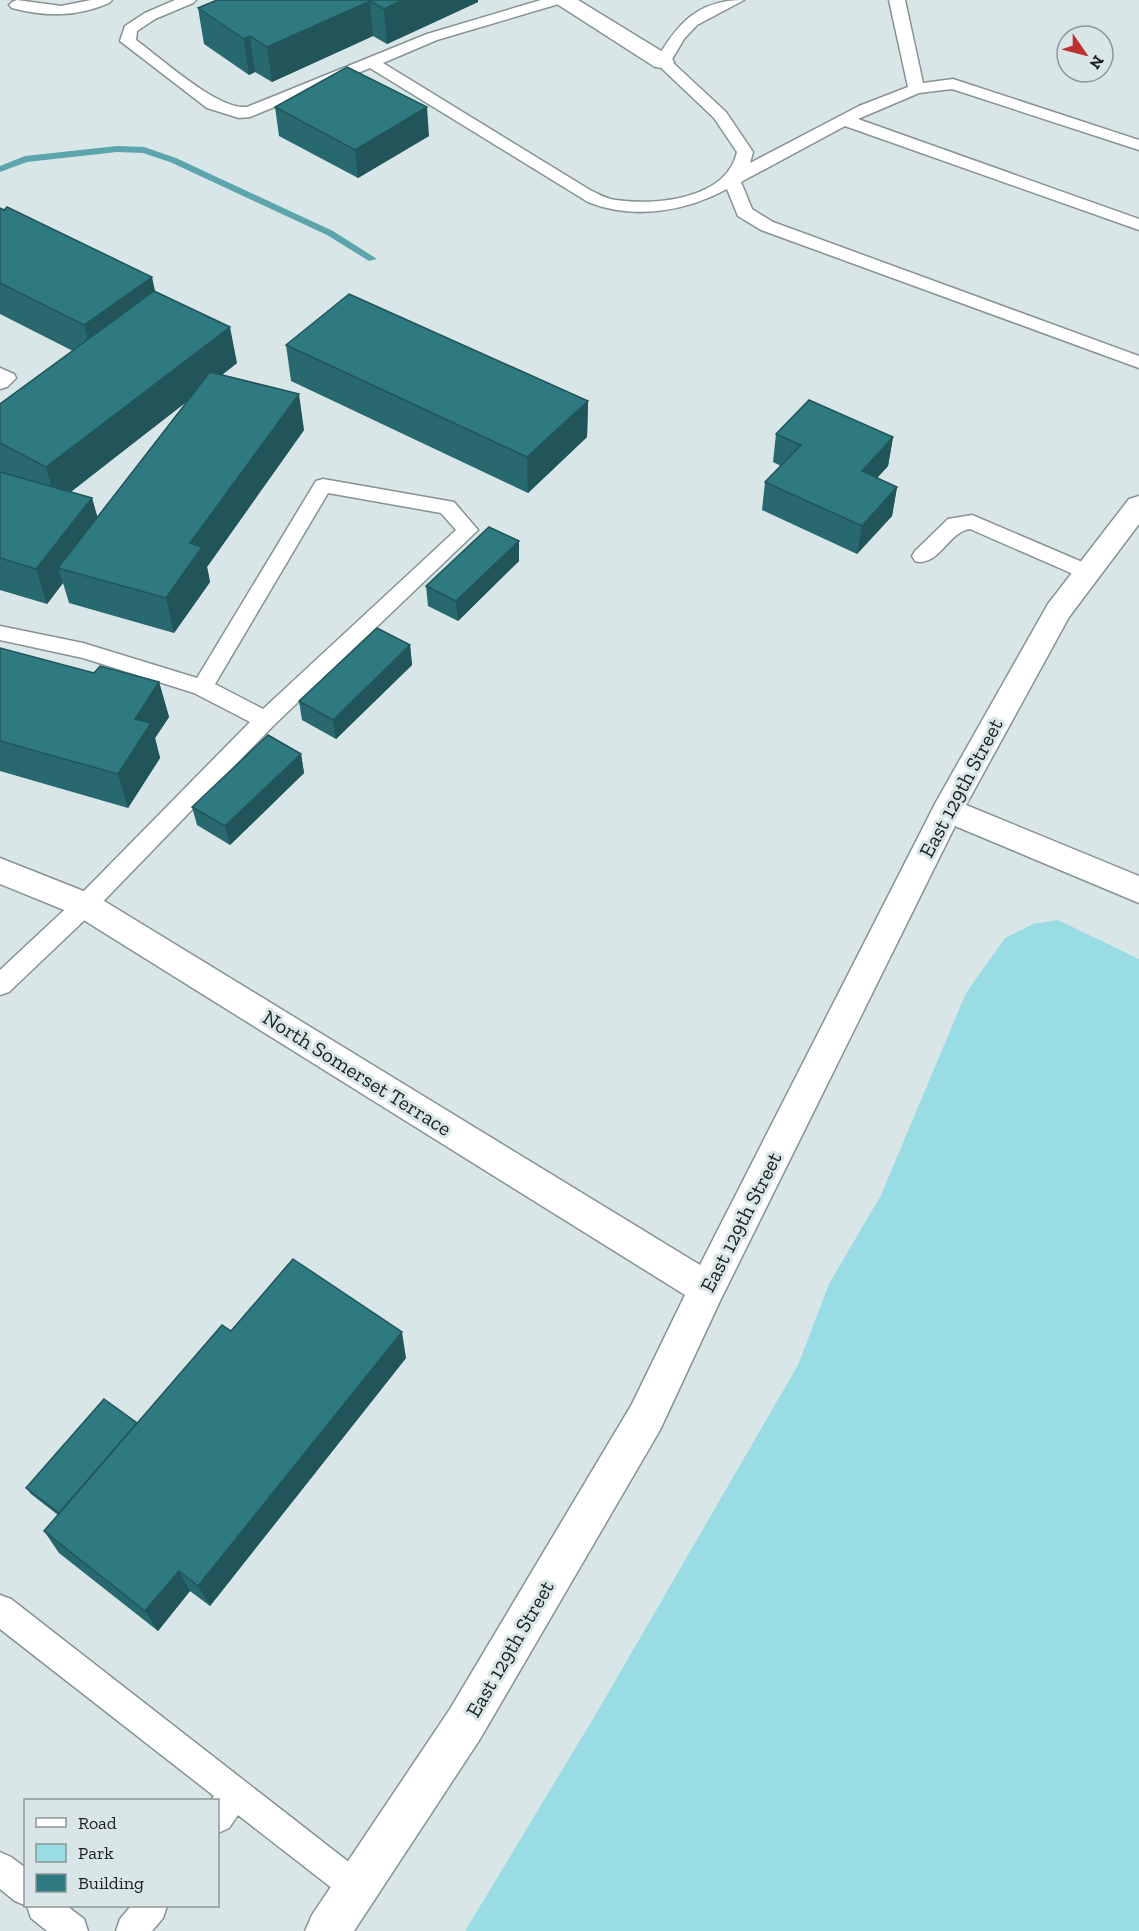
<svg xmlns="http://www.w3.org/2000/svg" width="1139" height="1931" font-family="'Zilla Slab',serif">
	<rect width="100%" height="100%" fill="#d9e6e7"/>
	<path fill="#9adce4" d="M 1058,920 L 1139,959 L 1139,1931 L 465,1931 L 596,1714 L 798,1365 L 829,1284 L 881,1195 L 966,993 L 1005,938 L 1033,924 Z"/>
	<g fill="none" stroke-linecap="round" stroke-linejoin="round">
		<path fill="#5da5ad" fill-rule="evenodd" d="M 117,146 L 144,147 L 176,158 L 333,231 L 377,259 L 369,261 L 327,235 L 170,162 L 143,153 L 117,152 L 27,162 L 0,172 L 0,166 L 25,156 Z"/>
		<g stroke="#869294" stroke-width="3">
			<path id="lane" d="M 17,0 L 61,6 L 91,0 L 112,0 L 109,3 C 76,17 46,17 12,8 L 9,5 L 12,2 Z
				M 175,0 L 196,0 L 193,3 L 155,19 L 137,31 L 136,40 C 161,58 217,110 247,107 L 427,34 L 541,0 L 565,0 L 562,3 L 437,40 L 383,63 L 590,190 C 598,194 607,199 616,200 C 656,206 727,199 737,152 L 714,118 L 655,62 C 677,24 697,0 744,0 L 697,25 L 684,39 L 671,61 L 726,112 L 753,152 L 750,163 L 859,106 L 908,87 L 889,0 L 905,0 L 923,83 L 953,79 L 959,81 L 1139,140 L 1139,150 L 952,89 L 919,93 L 858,119 L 1139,219 L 1139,230 L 845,126 L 741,182 L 752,209 L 773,222 L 1139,356 L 1139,368 L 761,230 L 738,216 L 727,189 C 685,212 633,220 588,202 L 370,68 L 250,117 L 239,118 L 207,108 L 120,41 L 125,26 L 145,13 Z
				M 0,368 L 14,374 L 16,378 L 7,387 L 0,389 Z
				M 323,479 L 454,502 L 478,530 L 273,726 L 93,912 L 9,992 L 0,995 L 0,970 L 77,898 L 250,722 L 194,693 L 83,658 L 0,640 L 0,626 L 83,643 L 197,678 L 316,481 ZM 328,493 L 441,513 L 456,530 L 263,709 L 215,684 Z
				M 972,515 L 1094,567 L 1097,572 L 1094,577 L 1087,579 L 1080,577 L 970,529 C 948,532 938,568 915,561 L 912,556 L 915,551 L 948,519 Z
				M 0,1595 L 11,1599 L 368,1877 L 373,1888 L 368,1899 L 357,1904 L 346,1899 L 238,1815 L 229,1828 L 218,1833 L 218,1800 L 211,1800 L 214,1796 L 0,1629 Z
				M 0,1852 L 11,1857 L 26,1868 L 26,1906 L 67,1906 L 84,1919 L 88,1931 L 47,1931 L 31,1918 L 27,1906 L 15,1901 L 0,1889 Z
				M 131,1906 L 167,1906 L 163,1918 L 152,1931 L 116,1931 L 120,1919 Z"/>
		</g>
		<g stroke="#869294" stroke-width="3">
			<path id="street" d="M 554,0 L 578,0 L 671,57 L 674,62 L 671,67 L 663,68 L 655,67 L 557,4 Z
				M 1139,496 L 1139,524 L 1069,617 L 966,805 L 1139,876 L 1139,903 L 955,826 L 720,1301 L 660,1430 L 480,1739 L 354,1931 L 305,1931 L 312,1915 L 450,1709 L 632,1404 L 685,1295 L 74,914 L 0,884 L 0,858 L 96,896 L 700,1265 L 936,802 L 1048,604 L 1129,499 Z"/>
		</g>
		<use href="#lane" fill="#fff" fill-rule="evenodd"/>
		<use href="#street" fill="#fff" fill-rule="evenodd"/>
	</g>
	<path fill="#28686f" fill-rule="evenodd" d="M 217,0 L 478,0 L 478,2 L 387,44 L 373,36 L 272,82 L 255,72 L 249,75 L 204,44 L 198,8 Z
		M 275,107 L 429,136 L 358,178 L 279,136 Z
		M 0,208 L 156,292 L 237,363 L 222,375 L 304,430 L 207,567 L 210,582 L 174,633 L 69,603 L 63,583 L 47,604 L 0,590 L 0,404 L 73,351 L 0,314 ZM 187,401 L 97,517 L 92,498 L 71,492 Z
		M 286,345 L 588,401 L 587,437 L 528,493 L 291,381 Z
		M 776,434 L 893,437 L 888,466 L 877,478 L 897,487 L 892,516 L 857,554 L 762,510 L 765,482 L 781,466 L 773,462 Z
		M 519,541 L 519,561 L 458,621 L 428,606 L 426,586 Z
		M 410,645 L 412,665 L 336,739 L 302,720 L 299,701 Z
		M 0,648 L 94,673 L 159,682 L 169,717 L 155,738 L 160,758 L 128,808 L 0,771 Z
		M 301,754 L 304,773 L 230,845 L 197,825 L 192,807 Z
		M 231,1331 L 406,1358 L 210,1606 L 190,1591 L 158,1631 L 59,1553 L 44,1531 L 58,1515 L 31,1494 L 26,1488 L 137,1423 Z"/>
	<path fill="#21555a" d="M 403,0 L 478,0 L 478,2 L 387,44 L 384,9 Z
		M 370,1 L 373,36 L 272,82 L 267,47 Z
		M 250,36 L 255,72 L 249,75 L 244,39 Z
		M 427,107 L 429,136 L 358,178 L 355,150 Z
		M 152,277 L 160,313 L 93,361 L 84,325 Z
		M 230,327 L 237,363 L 56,503 L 46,467 Z
		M 299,394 L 304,430 L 207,567 L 210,582 L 174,633 L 166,598 L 190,543 Z
		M 588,401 L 587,437 L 528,493 L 527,457 Z
		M 893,437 L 888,466 L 857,500 L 862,471 Z
		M 897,487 L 892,516 L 857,554 L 862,526 Z
		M 92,498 L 102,533 L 58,568 L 63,583 L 47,604 L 36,569 Z
		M 519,541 L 519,561 L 458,621 L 456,601 Z
		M 410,645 L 412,665 L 336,739 L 333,720 Z
		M 159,682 L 169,717 L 155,738 L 160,758 L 128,808 L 118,774 L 135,719 Z
		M 301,754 L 304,773 L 230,845 L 225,826 Z
		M 402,1332 L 406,1358 L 210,1606 L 198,1586 Z
		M 179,1571 L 190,1591 L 158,1631 L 145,1611 Z"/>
	<path fill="#2f7981" stroke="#21555a" stroke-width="1.5" d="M 217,0 L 403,0 L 384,9 L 370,1 L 267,47 L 250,36 L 244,39 L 198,8 Z
		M 347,67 L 427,107 L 355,150 L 275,107 Z
		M 7,207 L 152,277 L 84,325 L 0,283 L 0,208 L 4,210 Z
		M 154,291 L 230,327 L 46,467 L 0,443 L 0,404 Z
		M 349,294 L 588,401 L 527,457 L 286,345 Z
		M 210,372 L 299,394 L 190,543 L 202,547 L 166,598 L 58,568 Z
		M 809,400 L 893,437 L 862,471 L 897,487 L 862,526 L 765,482 L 801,445 L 776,434 Z
		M 0,472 L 92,498 L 36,569 L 0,558 Z
		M 489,527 L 519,541 L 456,601 L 426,586 Z
		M 377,628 L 410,645 L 333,720 L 299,701 Z
		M 0,648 L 94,673 L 100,666 L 159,682 L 135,719 L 151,723 L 118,774 L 0,741 Z
		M 268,735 L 301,754 L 225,826 L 192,807 Z
		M 293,1259 L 402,1332 L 198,1586 L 179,1571 L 145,1611 L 44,1531 L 222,1325 L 231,1331 Z
		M 104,1399 L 137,1423 L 59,1513 L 26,1488 Z"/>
	<g text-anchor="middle" stroke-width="6" stroke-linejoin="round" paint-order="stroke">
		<g font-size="21" fill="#1b2020" stroke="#d9e6e7">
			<text transform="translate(961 788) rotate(-62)" y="7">East 129th Street</text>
			<text transform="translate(357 1073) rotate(32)" y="7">North Somerset Terrace</text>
			<text transform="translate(741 1222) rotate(-63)" y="7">East 129th Street</text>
			<text transform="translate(510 1649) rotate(-60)" y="7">East 129th Street</text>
		</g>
	</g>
	<rect x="24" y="1799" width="195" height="108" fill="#d9e6e7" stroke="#8d9797" stroke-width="1.5"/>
	<rect x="36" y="1818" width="30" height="9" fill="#ffffff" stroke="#8d9797" stroke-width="1.5"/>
	<text x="78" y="1829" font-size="18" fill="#1b2020">Road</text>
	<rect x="36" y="1844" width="30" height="18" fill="#9adce4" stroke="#8d9797" stroke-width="1.5"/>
	<text x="78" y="1859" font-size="18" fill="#1b2020">Park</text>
	<rect x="36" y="1874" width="30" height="18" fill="#2f7981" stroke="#8d9797" stroke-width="1.5"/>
	<text x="78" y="1889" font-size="18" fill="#1b2020">Building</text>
	<g transform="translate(1085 54) rotate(125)"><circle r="28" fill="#d9e6e7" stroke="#8d9797" stroke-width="1.5"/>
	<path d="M0-4.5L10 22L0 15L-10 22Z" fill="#be2f31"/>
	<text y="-9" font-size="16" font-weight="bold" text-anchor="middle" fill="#1b2020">N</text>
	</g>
</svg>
